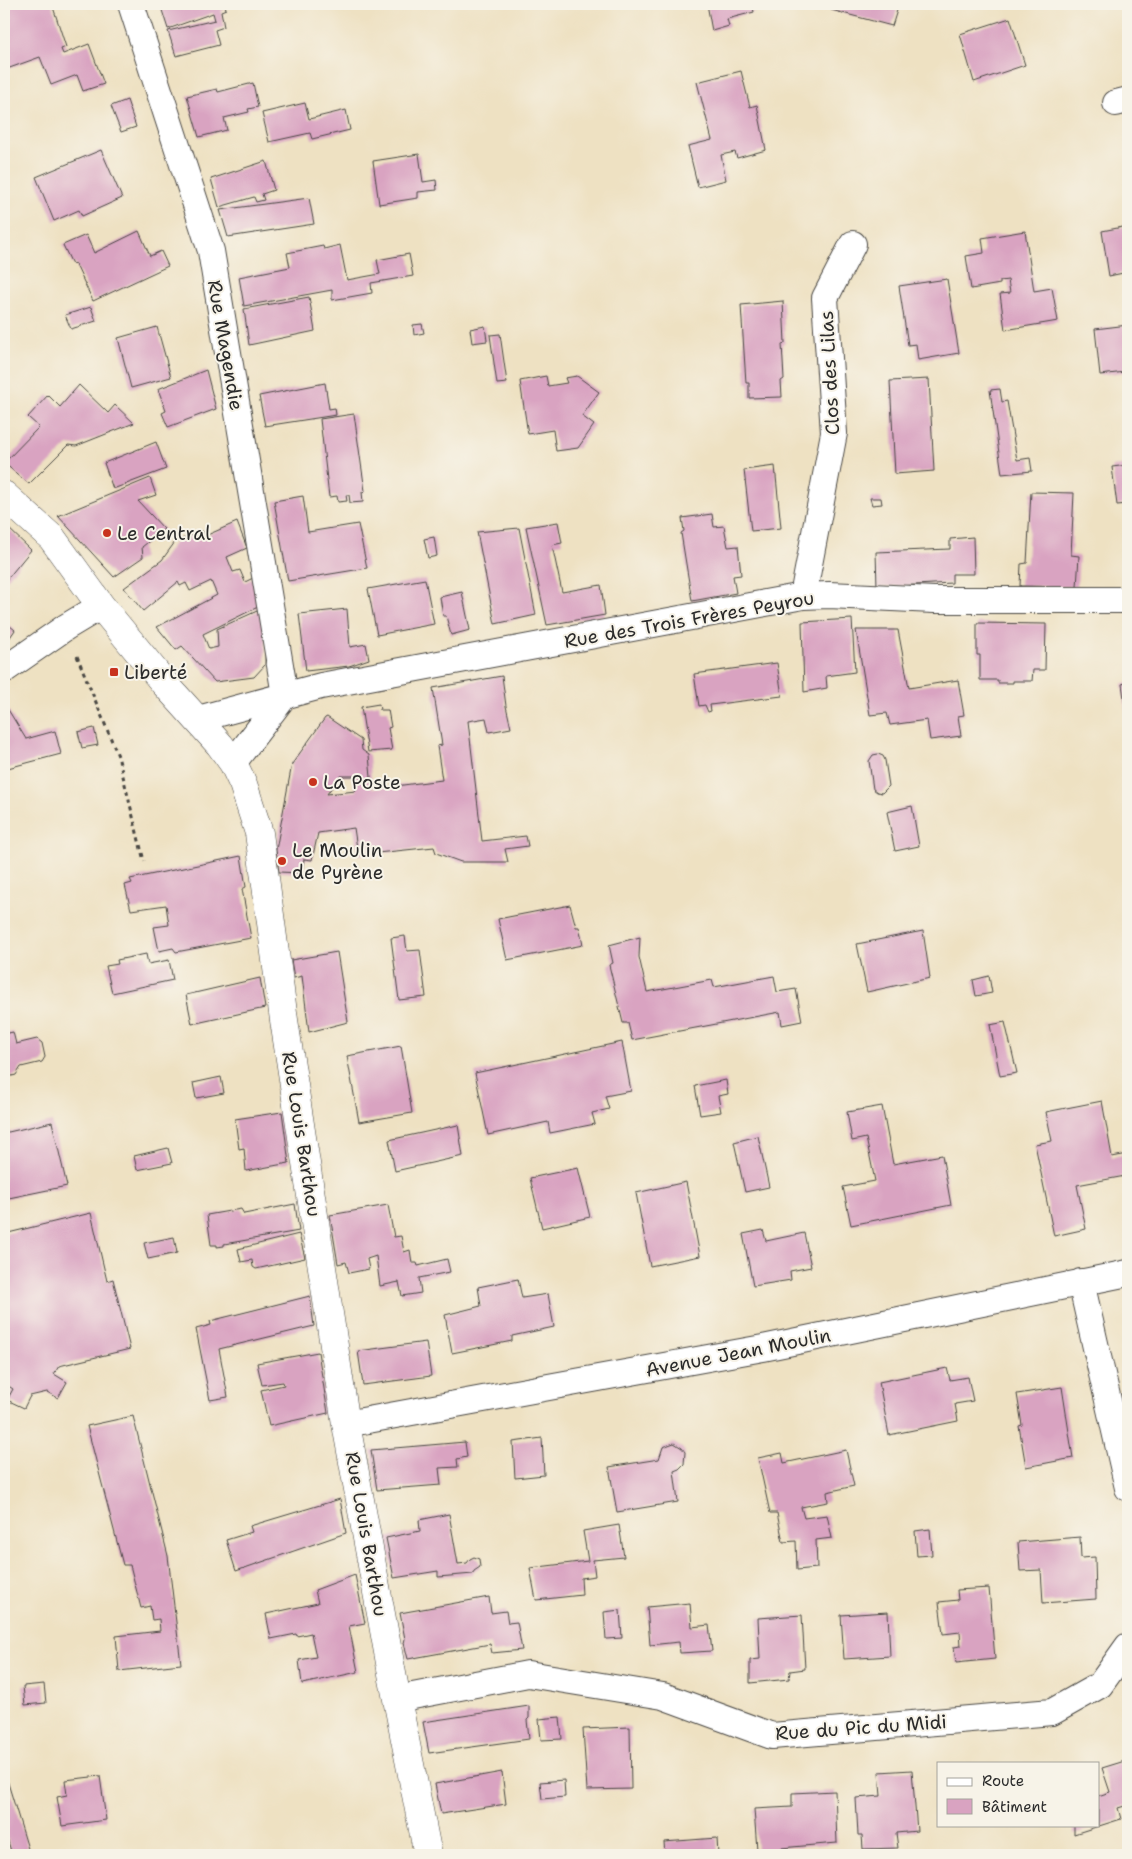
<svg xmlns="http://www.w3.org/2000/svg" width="1132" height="1859" font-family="'Shantell Sans',sans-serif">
	<rect width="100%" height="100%" fill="#f7f3e8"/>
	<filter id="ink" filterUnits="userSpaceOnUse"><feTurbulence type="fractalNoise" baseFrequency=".02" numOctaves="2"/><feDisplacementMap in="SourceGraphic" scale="10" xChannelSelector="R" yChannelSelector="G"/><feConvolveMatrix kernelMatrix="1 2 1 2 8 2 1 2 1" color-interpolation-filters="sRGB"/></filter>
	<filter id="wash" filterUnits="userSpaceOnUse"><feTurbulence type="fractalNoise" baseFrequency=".0096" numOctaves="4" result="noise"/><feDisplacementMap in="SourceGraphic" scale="20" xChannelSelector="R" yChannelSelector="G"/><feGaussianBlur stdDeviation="1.12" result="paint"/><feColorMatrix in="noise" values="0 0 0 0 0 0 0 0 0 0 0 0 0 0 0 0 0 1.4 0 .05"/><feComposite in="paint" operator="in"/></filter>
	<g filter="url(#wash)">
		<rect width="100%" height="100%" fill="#eee1c2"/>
		<g id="blocks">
			<path fill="#d9a3c1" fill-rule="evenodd" d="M 4,4 L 52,4 L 66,47 L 61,49 L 63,54 L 89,44 L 104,84 L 83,91 L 77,75 L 51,85 L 40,57 L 4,70 L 4,37 L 6,37 L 4,30 Z
				M 160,4 L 225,4 L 226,9 L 221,11 L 224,27 L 215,30 L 219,45 L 176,56 L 168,31 L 215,20 L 213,13 L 168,29 Z
				M 707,4 L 752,4 L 754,12 L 727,19 L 729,26 L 712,31 Z
				M 810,4 L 899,4 L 892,26 L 831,10 L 831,6 L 811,9 Z
				M 1010,18 L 1025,65 L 974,82 L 960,34 Z
				M 741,71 L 750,107 L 757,105 L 766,150 L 737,158 L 735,152 L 721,155 L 726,180 L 698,187 L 688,146 L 712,140 L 697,82 Z
				M 253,83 L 258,107 L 248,109 L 249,112 L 224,118 L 227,130 L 199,137 L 187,96 L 217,89 L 218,92 Z
				M 127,100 L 136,127 L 121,132 L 111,106 Z
				M 305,103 L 309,119 L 346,110 L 350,130 L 312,139 L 310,133 L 269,142 L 262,113 Z
				M 101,150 L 122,198 L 82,216 L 79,210 L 54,221 L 36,177 Z
				M 419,154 L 423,182 L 436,180 L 437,190 L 418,192 L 418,198 L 379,204 L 373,161 Z
				M 266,161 L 274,190 L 262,194 L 264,200 L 256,202 L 254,197 L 219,207 L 211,179 Z
				M 309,198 L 314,224 L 228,237 L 220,210 Z
				M 1128,226 L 1128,272 L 1109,276 L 1102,231 Z
				M 139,231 L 150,256 L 161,251 L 168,266 L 93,301 L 75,263 L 72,264 L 63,245 L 86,235 L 94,253 Z
				M 1025,231 L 1034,291 L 1052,288 L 1058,321 L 1005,330 L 1000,294 L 1010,293 L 1008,280 L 1000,281 L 1000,284 L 971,289 L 966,256 L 984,253 L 982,238 Z
				M 340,245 L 347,280 L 380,274 L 377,260 L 409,254 L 413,276 L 371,283 L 372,293 L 332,300 L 332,290 L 244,306 L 239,277 L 290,267 L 287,253 L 323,246 L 324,249 Z
				M 947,279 L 959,353 L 918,360 L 916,344 L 908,345 L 899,286 Z
				M 309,297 L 315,331 L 249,345 L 244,309 Z
				M 783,301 L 785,343 L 782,344 L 784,379 L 781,381 L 782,397 L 749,398 L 749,383 L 746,383 L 741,305 Z
				M 91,307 L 96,321 L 71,329 L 65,315 Z
				M 422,324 L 424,333 L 414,335 L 413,325 Z
				M 1128,325 L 1128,388 L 1127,389 L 1125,372 L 1100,375 L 1095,329 Z
				M 485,326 L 487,341 L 472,343 L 470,329 Z
				M 157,327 L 171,377 L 131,388 L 118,338 Z
				M 500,334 L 507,383 L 497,384 L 490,335 Z
				M 206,370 L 216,409 L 168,427 L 162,413 L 166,411 L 158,389 Z
				M 546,376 L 548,386 L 567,383 L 565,378 L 577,376 L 599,392 L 582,416 L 594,425 L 578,448 L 556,451 L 553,430 L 528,434 L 520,381 Z
				M 929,379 L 934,471 L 895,474 L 890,381 Z
				M 325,383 L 329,409 L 335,408 L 336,415 L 265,426 L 259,396 Z
				M 79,385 L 108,413 L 115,405 L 134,423 L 76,446 L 68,445 L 29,484 L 4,463 L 39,427 L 28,417 L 48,395 L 60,407 Z
				M 1000,389 L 1002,402 L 1007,401 L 1017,460 L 1030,458 L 1032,471 L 1002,474 L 990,390 Z
				M 354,414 L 365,491 L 362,492 L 363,502 L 350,503 L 349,495 L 346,495 L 347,501 L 338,502 L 337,496 L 329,497 L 320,419 Z
				M 156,442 L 166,469 L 113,489 L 104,463 Z
				M 1128,465 L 1128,504 L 1117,505 L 1112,467 Z
				M 775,466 L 781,528 L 751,531 L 744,470 Z
				M 150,478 L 156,495 L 138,501 L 164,529 L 142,547 L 143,557 L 114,577 L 58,516 Z
				M 1031,492 L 1074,493 L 1071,555 L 1079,556 L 1077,587 L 1020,586 L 1021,564 L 1027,563 Z
				M 303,496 L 308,532 L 358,524 L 367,568 L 288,581 L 274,501 Z
				M 870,498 L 881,498 L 882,504 L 872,505 Z
				M 712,514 L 714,527 L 724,526 L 728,547 L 738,546 L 741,575 L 733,576 L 736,593 L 692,601 L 681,533 L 684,531 L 682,518 Z
				M 237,522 L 247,548 L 227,557 L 233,572 L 240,570 L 245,582 L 261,574 L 266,603 L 203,634 L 209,649 L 218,647 L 217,629 L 266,607 L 265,665 L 254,677 L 215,682 L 182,646 L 176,650 L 157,627 L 217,595 L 211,581 L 190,591 L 186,583 L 180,586 L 178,582 L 143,611 L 124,588 L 162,560 L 175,542 L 203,531 L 205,536 Z
				M 558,522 L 562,543 L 552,545 L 562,592 L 601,585 L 605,615 L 547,625 L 526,527 Z
				M 4,524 L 31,550 L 4,583 Z
				M 519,528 L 536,615 L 495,624 L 477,532 Z
				M 434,537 L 437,556 L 428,558 L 424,539 Z
				M 973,537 L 974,574 L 952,574 L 952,583 L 877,587 L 876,552 L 950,549 L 950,539 Z
				M 425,579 L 434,624 L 377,635 L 368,589 Z
				M 462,592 L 470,630 L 451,635 L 446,616 L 443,616 L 440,597 Z
				M 347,609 L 350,647 L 366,644 L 369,659 L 349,666 L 306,671 L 299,614 Z
				M 852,619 L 855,672 L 826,676 L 827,688 L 804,692 L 802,622 Z
				M 4,621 L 15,630 L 4,646 Z
				M 977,623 L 1046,624 L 1045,670 L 1033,670 L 1032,681 L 1013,681 L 1013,683 L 998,683 L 998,680 L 980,680 L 980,655 L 977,655 Z
				M 856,630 L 898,630 L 909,688 L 958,680 L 964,715 L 958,716 L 961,736 L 930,740 L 927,720 L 890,725 L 887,713 L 870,715 Z
				M 777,663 L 782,696 L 710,705 L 711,711 L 708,712 L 705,705 L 699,706 L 694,674 Z
				M 502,676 L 506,706 L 511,728 L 489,732 L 486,718 L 468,721 L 482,841 L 526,836 L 528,846 L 505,849 L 508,862 L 461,862 L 436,853 L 434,847 L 358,855 L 354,828 L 318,833 L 312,860 L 304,859 L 302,873 L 279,872 L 276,850 L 292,764 L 325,718 L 327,717 L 361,740 L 362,750 L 369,755 L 372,789 L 442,780 L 437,746 L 442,745 L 433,688 ZM 340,776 L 354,776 L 356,791 L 327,794 Z
				M 1128,682 L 1128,720 L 1127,720 L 1122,684 Z
				M 4,703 L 26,739 L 55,731 L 61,754 L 4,769 Z
				M 379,704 L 380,710 L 388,710 L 391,727 L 388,728 L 392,750 L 368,752 L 361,707 Z
				M 94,728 L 98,745 L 82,748 L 78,732 Z
				M 878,754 L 883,756 L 885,760 L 889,786 L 882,793 L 877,792 L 873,789 L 869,761 L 873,755 Z
				M 912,806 L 919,846 L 895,851 L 887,812 Z
				M 241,856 L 246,887 L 242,889 L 251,938 L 176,952 L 173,948 L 159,951 L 154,927 L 169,925 L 166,905 L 131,910 L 125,885 L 132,883 L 130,879 Z
				M 570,905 L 576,927 L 579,927 L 583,945 L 507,960 L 498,919 Z
				M 923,931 L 930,978 L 867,992 L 857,944 Z
				M 405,936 L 407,951 L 420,950 L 426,997 L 399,1000 L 391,938 Z
				M 640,937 L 639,957 L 647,992 L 712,980 L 714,987 L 774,976 L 777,992 L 796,989 L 802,1021 L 782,1025 L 780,1012 L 632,1040 L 628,1023 L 623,1023 L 609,965 L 613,963 L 609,945 Z
				M 337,952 L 348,1022 L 309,1032 L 302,976 L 294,978 L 291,960 Z
				M 146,954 L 148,964 L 169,960 L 173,980 L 112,993 L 106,966 L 118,964 L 117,960 Z
				M 989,976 L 992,993 L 976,996 L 973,980 Z
				M 260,978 L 265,1008 L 192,1024 L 186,995 Z
				M 1005,1022 L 1017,1073 L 1000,1076 L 990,1025 Z
				M 13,1032 L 16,1044 L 37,1039 L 42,1043 L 45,1057 L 42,1062 L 21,1067 L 16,1075 L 4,1078 L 4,1034 Z
				M 622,1042 L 631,1091 L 605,1096 L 609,1109 L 592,1113 L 595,1124 L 550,1133 L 548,1122 L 488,1135 L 475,1073 Z
				M 401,1046 L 412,1113 L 359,1122 L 347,1056 Z
				M 221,1077 L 224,1093 L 196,1098 L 193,1083 Z
				M 726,1080 L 728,1094 L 718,1096 L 721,1112 L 700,1115 L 695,1086 Z
				M 1102,1101 L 1112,1157 L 1128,1154 L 1128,1186 L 1125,1176 L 1077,1185 L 1086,1229 L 1054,1236 L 1035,1144 L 1052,1141 L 1046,1112 Z
				M 882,1106 L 893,1164 L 942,1155 L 951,1205 L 851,1225 L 843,1187 L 875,1181 L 866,1138 L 852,1141 L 847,1112 Z
				M 282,1112 L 289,1163 L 246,1171 L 244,1148 L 239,1149 L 235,1119 Z
				M 52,1122 L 67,1186 L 4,1199 L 4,1133 Z
				M 458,1125 L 463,1156 L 395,1171 L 389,1140 Z
				M 758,1136 L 769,1187 L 745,1192 L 734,1142 Z
				M 168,1148 L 172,1163 L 137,1170 L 134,1156 Z
				M 578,1168 L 590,1217 L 542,1228 L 530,1178 Z
				M 686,1182 L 700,1256 L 650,1266 L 636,1193 Z
				M 295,1204 L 299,1231 L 224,1244 L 224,1246 L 217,1247 L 217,1245 L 211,1245 L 207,1215 L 241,1209 L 244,1214 Z
				M 388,1205 L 394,1237 L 401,1236 L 404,1252 L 410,1250 L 412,1263 L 417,1263 L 418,1266 L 447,1259 L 450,1272 L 419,1278 L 421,1293 L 402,1296 L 399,1282 L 380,1286 L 376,1256 L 367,1259 L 369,1269 L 349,1273 L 346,1262 L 338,1264 L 330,1215 Z
				M 91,1213 L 107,1281 L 113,1279 L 130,1349 L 59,1366 L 54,1374 L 67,1382 L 58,1398 L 47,1392 L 30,1396 L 24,1408 L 7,1400 L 13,1389 L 4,1383 L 4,1234 Z
				M 763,1230 L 766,1241 L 804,1233 L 811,1267 L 790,1271 L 791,1280 L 753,1286 L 743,1234 Z
				M 299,1234 L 305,1258 L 256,1269 L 253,1267 L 252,1260 L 241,1262 L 238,1249 Z
				M 174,1237 L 177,1253 L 148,1259 L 144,1243 Z
				M 518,1279 L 522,1298 L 548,1294 L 554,1327 L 512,1336 L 512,1341 L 452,1353 L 445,1315 L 481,1306 L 478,1287 Z
				M 310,1296 L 314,1326 L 219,1349 L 228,1397 L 210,1400 L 196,1329 L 211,1325 L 210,1321 Z
				M 426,1342 L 431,1376 L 363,1385 L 358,1351 Z
				M 318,1352 L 328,1413 L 269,1426 L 261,1390 L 284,1385 L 283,1382 L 262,1385 L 257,1363 Z
				M 947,1368 L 950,1380 L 968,1377 L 973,1401 L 955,1404 L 958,1421 L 889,1435 L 879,1382 Z
				M 1062,1387 L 1073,1458 L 1026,1467 L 1019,1426 L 1022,1425 L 1017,1394 Z
				M 133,1416 L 168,1556 L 181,1664 L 119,1671 L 116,1636 L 160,1631 L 159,1619 L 152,1620 L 150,1606 L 141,1608 L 130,1565 L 123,1565 L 87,1426 Z
				M 542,1438 L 544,1475 L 515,1478 L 513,1442 Z
				M 465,1442 L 467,1457 L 457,1459 L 458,1467 L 439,1468 L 441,1485 L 377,1490 L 371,1450 Z
				M 674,1443 L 682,1448 L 685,1452 L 684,1464 L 679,1469 L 674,1471 L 678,1502 L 617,1512 L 609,1467 L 659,1459 L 663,1447 Z
				M 846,1450 L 854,1486 L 827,1492 L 828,1502 L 801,1507 L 804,1518 L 827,1515 L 832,1538 L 816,1540 L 817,1568 L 797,1570 L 796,1541 L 783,1542 L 777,1513 L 770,1513 L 758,1458 L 782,1453 L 784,1463 Z
				M 340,1499 L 346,1533 L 236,1571 L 226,1540 L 252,1532 L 250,1526 Z
				M 449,1514 L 458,1564 L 467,1563 L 470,1559 L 474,1557 L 479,1559 L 480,1567 L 474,1571 L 473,1574 L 438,1577 L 438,1571 L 394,1578 L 386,1538 L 420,1531 L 419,1520 Z
				M 619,1525 L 624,1557 L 593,1560 L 595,1576 L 581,1578 L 582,1595 L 536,1600 L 530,1568 L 588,1561 L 583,1531 Z
				M 930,1529 L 932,1555 L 917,1556 L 915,1531 Z
				M 1080,1537 L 1081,1558 L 1095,1557 L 1096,1599 L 1043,1603 L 1041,1570 L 1020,1571 L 1018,1542 Z
				M 355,1575 L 365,1623 L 349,1626 L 358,1672 L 302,1684 L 299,1660 L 316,1657 L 311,1633 L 297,1636 L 296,1634 L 271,1639 L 266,1614 L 318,1603 L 315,1590 Z
				M 989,1588 L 995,1659 L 956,1663 L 954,1647 L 961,1646 L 960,1632 L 943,1634 L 939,1602 L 958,1600 L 957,1590 Z
				M 489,1597 L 491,1613 L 506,1611 L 508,1623 L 517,1622 L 522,1650 L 492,1653 L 490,1644 L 408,1659 L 404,1643 L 405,1639 L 400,1613 Z
				M 690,1603 L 692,1627 L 709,1625 L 712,1651 L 680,1653 L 679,1642 L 650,1645 L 647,1607 Z
				M 620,1610 L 622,1638 L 606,1639 L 604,1612 Z
				M 888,1612 L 890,1656 L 844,1659 L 841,1615 Z
				M 802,1615 L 805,1669 L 790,1671 L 789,1679 L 750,1683 L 750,1660 L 760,1659 L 758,1618 Z
				M 44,1684 L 46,1703 L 25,1705 L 23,1686 Z
				M 529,1706 L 529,1718 L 527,1720 L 529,1739 L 429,1753 L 423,1722 Z
				M 560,1717 L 562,1739 L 541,1740 L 539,1719 Z
				M 630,1727 L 631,1789 L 587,1790 L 583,1729 Z
				M 1128,1760 L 1128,1805 L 1118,1808 L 1121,1819 L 1074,1834 L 1074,1825 L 1098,1825 L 1098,1796 L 1110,1792 L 1102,1768 Z
				M 4,1770 L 29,1852 L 17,1855 L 12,1855 L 4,1827 Z
				M 912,1770 L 917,1831 L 896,1833 L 898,1848 L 863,1849 L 862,1835 L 858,1835 L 856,1798 L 881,1796 L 879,1772 Z
				M 502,1772 L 506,1804 L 441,1814 L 435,1784 Z
				M 100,1776 L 106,1820 L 62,1826 L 57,1797 L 67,1795 L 65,1780 Z
				M 564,1780 L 565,1797 L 542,1799 L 540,1782 Z
				M 835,1791 L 837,1843 L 781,1848 L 781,1855 L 763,1855 L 763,1849 L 757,1850 L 754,1809 L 792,1807 L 792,1793 Z
				M 717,1838 L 718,1855 L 665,1855 L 664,1842 Z"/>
		</g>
	</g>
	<g filter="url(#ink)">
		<use href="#blocks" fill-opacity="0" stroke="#484642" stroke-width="1"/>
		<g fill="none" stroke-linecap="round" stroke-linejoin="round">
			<g stroke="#484642" stroke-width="28">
				<path id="street" d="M 131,4 L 211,251 L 285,695
					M 1116,103 L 1128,100
					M 803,596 L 834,433 L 825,298 L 853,244
					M 4,670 L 66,627 L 101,606
					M 198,719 L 321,686 L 803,596 L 829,595 L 934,600 L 1128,600
					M 233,763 L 285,695
					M 1081,1282 L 1128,1488
					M 346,1424 L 763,1348 L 1128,1273
					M 397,1699 L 528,1674 L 663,1696 L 772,1736 L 1052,1712 L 1100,1685 L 1128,1646"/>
			</g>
			<g stroke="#484642" stroke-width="29">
				<path id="secondary" d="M 4,495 L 52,538 L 101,606 L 165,684 L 220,745 L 233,763 L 243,784 L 259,833 L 284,1020 L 346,1424 L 393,1679 L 428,1855"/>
			</g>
			<path stroke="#484642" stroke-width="3" stroke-dasharray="4 4" stroke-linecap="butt" d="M 77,656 L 118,756 L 144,861"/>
			<use href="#street" stroke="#fff" stroke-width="26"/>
			<use href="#secondary" stroke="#fff" stroke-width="28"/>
		</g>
	</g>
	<g fill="#c8321e" stroke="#f7f3e8" stroke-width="2">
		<circle cx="107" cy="533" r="5"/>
		<rect x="109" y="667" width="10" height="10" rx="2.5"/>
		<circle cx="313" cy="782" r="5"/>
		<circle cx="282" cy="861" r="5"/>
	</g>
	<g text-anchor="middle" stroke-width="4" stroke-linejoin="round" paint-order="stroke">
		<g font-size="19" fill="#2b2b2b" stroke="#f7f3e8">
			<text transform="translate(226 345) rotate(80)" y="7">Rue Magendie</text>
			<text transform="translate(829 373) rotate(-93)" y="7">Clos des Lilas</text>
			<text transform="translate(689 619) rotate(-10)" y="7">Rue des Trois Frères Peyrou</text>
			<text transform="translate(302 1134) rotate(81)" y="7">Rue Louis Barthou</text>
			<text transform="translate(738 1352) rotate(-11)" y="7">Avenue Jean Moulin</text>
			<text transform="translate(367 1534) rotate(80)" y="7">Rue Louis Barthou</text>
			<text transform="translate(861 1727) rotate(-4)" y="7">Rue du Pic du Midi</text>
		</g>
		<g font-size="19" fill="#2b2b2b" stroke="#f7f3e8" text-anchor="start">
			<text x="117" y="540">Le Central</text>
			<text x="124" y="679">Liberté</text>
			<text x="323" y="789">La Poste</text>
			<text x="292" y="857">Le Moulin<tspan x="292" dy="22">de Pyrène</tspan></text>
		</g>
	</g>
	<rect width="1132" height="1859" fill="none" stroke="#f7f3e8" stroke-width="20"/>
	<rect x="937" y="1762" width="162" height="65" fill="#f7f3e8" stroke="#a5a39c"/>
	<rect x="947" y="1778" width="25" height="8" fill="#ffffff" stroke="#a5a39c"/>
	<text x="982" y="1786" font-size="15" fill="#2b2b2b">Route</text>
	<rect x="947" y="1799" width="25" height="15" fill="#d9a3c1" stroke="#a5a39c"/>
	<text x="982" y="1812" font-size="15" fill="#2b2b2b">Bâtiment</text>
</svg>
